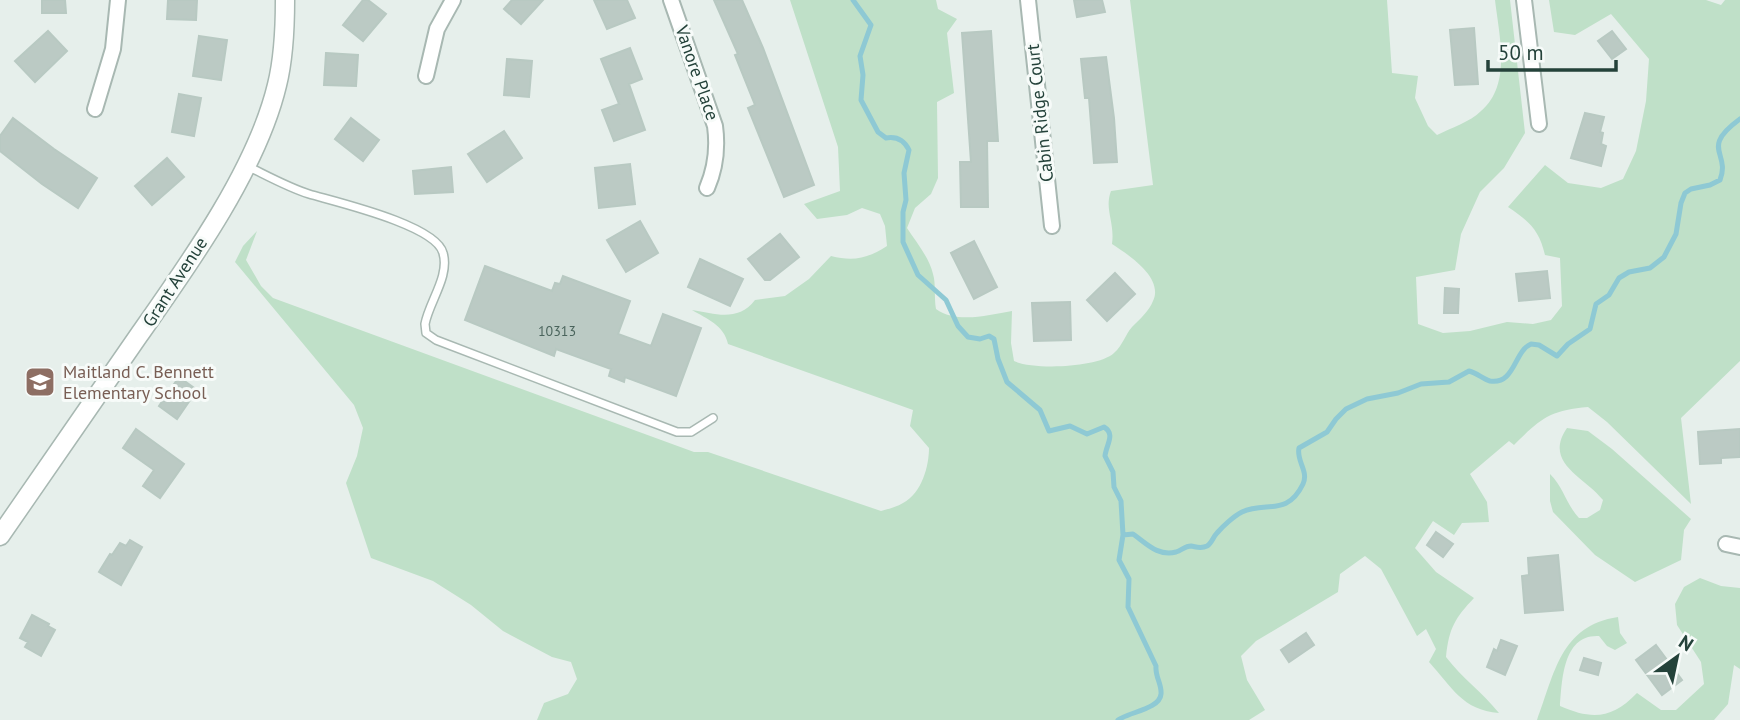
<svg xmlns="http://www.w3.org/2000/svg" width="1740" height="720" font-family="'PT Sans',sans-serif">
	<rect width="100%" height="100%" fill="#e6efeb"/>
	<path fill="#bfe0c8" d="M 790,0 L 936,0 L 938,9 L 957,19 L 947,33 L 954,93 L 937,102 L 938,178 L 931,194 L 915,208 L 907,228 C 916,242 929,257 933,274 C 936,283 934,298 936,309 C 957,324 988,315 1012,311 L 1011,343 L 1014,361 C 1032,370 1098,368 1114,353 C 1123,345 1125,335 1132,327 C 1140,319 1149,311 1153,301 C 1164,278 1129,255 1112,244 C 1115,222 1104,209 1111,191 L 1153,185 L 1130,0 L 1387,0 L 1392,73 L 1418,76 L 1415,98 L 1428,126 L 1437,135 C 1451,128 1470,122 1481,111 C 1512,85 1499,35 1495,0 L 1510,0 L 1525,133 L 1504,168 L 1480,192 L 1461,234 L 1455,270 L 1416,277 L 1418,324 L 1443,333 L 1470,331 L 1507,322 L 1533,324 L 1551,320 L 1562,306 L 1560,258 L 1545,255 C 1539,230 1530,222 1508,207 L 1545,165 L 1568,183 L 1601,188 L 1623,179 L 1636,151 L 1646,101 L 1649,59 L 1611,14 L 1575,35 L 1554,32 L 1549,0 L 1706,0 L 1721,5 L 1725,0 L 1740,0 L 1740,361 L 1681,418 L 1691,504 L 1607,422 L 1588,407 C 1550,410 1540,419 1514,445 L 1509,441 L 1470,474 L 1487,502 L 1489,522 L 1462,523 L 1454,535 L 1433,521 L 1415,548 L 1436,572 L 1474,598 C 1455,618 1449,628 1446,657 C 1462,678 1482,692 1499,713 C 1462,710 1452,687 1429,662 L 1436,649 L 1426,629 L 1417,636 L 1381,569 L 1365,556 L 1340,574 L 1338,592 L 1256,641 L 1241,656 L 1247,680 L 1265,710 L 1249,720 L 537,720 L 544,703 L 568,694 L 577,679 L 571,662 L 552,657 L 503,631 L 471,605 L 433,581 L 371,558 L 346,483 L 357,456 L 363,428 L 354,405 L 235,262 L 243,246 L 257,231 L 246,260 L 261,286 L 273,298 L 694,452 L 708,452 L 881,511 C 888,509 897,507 903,503 C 922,493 929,466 929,448 L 910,426 L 913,410 L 728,344 C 724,325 707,319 692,310 C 716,314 738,322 755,300 L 785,296 L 809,279 L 831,256 C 854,262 868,258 887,246 L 885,226 L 880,214 L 862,208 L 847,215 L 817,219 L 804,204 L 840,191 L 838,147 Z
		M 1567,428 L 1588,431 L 1612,449 L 1691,519 L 1684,530 L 1681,560 L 1635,582 L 1595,555 L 1553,512 L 1550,501 L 1550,474 C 1564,488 1566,504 1579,518 L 1587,518 L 1600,510 L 1603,500 C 1584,476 1543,463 1567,428 Z
		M 1700,578 L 1721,586 L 1740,588 L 1740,669 L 1734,665 L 1728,704 L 1714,720 L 1537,720 C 1555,673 1560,626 1618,617 L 1620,633 L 1627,643 L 1615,650 L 1607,646 L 1599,636 C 1563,634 1562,680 1560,706 C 1592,720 1612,719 1637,693 L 1661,710 L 1676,710 L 1704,684 L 1701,662 L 1677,625 L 1675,604 L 1684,587 Z"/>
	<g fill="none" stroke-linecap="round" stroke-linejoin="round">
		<path stroke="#8ec9d4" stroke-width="5" d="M 853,0 L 871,25 L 860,56 L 863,75 L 861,100 L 878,132 L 886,138 C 897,136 904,140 909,150 L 904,173 L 906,200 L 903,212 L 903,242 L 918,275 L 946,300 L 958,326 L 968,337 L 980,339 L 989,336 L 994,339 L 998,359 L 1007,382 L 1040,410 L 1049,431 L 1070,426 L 1087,434 L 1104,427 C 1116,434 1106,445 1105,456 L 1113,472 L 1114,487 L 1121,501 L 1123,535 L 1119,560 L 1129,579 L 1128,607 L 1156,666 C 1155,677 1162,684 1161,694 C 1160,709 1129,712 1118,720
			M 1123,535 L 1133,534 C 1146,543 1158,557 1176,552 C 1182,550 1185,546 1191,546 C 1197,547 1201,549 1207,546 C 1212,543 1213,537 1217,533 C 1223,526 1234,516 1242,512 C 1266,501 1287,517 1303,484 C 1309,471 1296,461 1299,448 L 1327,432 L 1336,419 L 1346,409 L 1367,399 L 1398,393 L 1421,384 L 1449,382 L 1469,371 C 1477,373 1483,379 1490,381 C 1515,385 1514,351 1531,344 L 1539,345 L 1557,356 L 1568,344 L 1590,329 L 1596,304 L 1609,295 L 1619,278 L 1629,272 L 1650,268 L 1664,257 L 1676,234 L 1681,203 L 1685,193 L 1691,189 L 1710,185 L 1720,180 C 1731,152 1699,149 1740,119"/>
	</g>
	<path fill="#bbcac4" stroke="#b8c9c2" stroke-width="2" d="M 42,0 L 65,0 L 66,13 L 42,13 Z
		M 168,0 L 197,0 L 196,20 L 167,19 Z
		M 363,0 L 368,0 L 386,14 L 363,41 L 343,25 Z
		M 512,0 L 543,0 L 521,24 L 504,9 Z
		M 594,0 L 627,0 L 635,18 L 607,29 Z
		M 714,0 L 742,0 L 763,48 L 814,185 L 784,197 L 748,108 L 755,105 L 735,55 L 738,54 Z
		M 1074,0 L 1102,0 L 1105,12 L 1077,17 Z
		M 1474,28 L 1478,84 L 1455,85 L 1450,30 Z
		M 48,31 L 67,51 L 35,82 L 15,61 Z
		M 991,31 L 998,141 L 987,141 L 988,207 L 961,207 L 960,162 L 971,162 L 962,33 Z
		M 1612,31 L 1626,49 L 1612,59 L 1598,41 Z
		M 199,36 L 227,40 L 221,80 L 193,76 Z
		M 630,48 L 642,79 L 629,84 L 645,130 L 614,141 L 602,110 L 619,104 L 601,59 Z
		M 326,53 L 358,55 L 356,86 L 324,85 Z
		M 1106,57 L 1114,118 L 1117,162 L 1094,163 L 1089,98 L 1085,98 L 1081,59 Z
		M 507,59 L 532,61 L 529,97 L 504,95 Z
		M 179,94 L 201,98 L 194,136 L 172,132 Z
		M 1585,113 L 1604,117 L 1600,132 L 1603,133 L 1601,144 L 1606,146 L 1601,166 L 1571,158 Z
		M 13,118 L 54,149 L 97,178 L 78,208 L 42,184 L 0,151 L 0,136 Z
		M 351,118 L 379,140 L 363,161 L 335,139 Z
		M 504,131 L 522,158 L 487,182 L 468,154 Z
		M 167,158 L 184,177 L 152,205 L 135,186 Z
		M 630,164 L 635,204 L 599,208 L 595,168 Z
		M 451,167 L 453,192 L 415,194 L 413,171 Z
		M 640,221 L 658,253 L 626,272 L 607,240 Z
		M 780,234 L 799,257 L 770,280 L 765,280 L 748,259 Z
		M 974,241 L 997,287 L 974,299 L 951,253 Z
		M 700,259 L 743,279 L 730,306 L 688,287 Z
		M 485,266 L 552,291 L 555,283 L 560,284 L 563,276 L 630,301 L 618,334 L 651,346 L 663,314 L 701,328 L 676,396 L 625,377 L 624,382 L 609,376 L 611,369 L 556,349 L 554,356 L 465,320 Z
		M 1547,271 L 1550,298 L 1519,301 L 1516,274 Z
		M 1115,273 L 1135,294 L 1107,321 L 1087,300 Z
		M 1445,288 L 1459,289 L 1458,313 L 1444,313 Z
		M 1070,302 L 1071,340 L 1034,341 L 1032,303 Z
		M 179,377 L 197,390 L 177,419 L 159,406 Z
		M 136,429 L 184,464 L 160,498 L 143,486 L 154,470 L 123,448 Z
		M 1740,429 L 1740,457 L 1721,458 L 1721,463 L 1700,464 L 1698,432 Z
		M 1436,532 L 1453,544 L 1443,557 L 1427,545 Z
		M 130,540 L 142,547 L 121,585 L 99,572 L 110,554 L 112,555 L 120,543 L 126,546 Z
		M 1558,555 L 1563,610 L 1525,613 L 1522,576 L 1529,575 L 1528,558 Z
		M 32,615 L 49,624 L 48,626 L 55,630 L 41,656 L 25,647 L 28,642 L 20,638 Z
		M 1306,633 L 1314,645 L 1289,662 L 1281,650 Z
		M 1501,640 L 1517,646 L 1505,675 L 1487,667 L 1494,649 L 1497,651 Z
		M 1656,645 L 1682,680 L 1662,695 L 1636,660 Z
		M 1584,658 L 1601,663 L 1598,675 L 1580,670 Z"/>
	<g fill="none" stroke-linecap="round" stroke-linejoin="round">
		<g stroke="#a8b8b2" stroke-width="10">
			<path id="service" d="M 245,165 C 266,175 287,187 309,194 C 336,202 436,225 443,253 C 450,276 429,302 425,324 L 426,333 L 436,340 L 677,432 L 691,432 L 713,418"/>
		</g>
		<g stroke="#a8b8b2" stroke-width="18">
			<path id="minor" d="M 671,0 L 715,126 C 718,148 716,167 707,188
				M 1028,0 L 1052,226
				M 1524,0 L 1539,124
				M 426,76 L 437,29 L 453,0
				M 95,109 L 113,49 L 118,0
				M 1726,544 L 1740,547"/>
		</g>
		<g stroke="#a8b8b2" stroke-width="21">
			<path id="tertiary" d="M 0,536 C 46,469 93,402 139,335 C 189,264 257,169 277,85 C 284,57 285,28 285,0"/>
		</g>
		<use href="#service" stroke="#fff" stroke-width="7"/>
		<use href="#minor" stroke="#fff" stroke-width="14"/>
		<use href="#tertiary" stroke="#fff" stroke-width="18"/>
	</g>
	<defs>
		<g id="school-square" transform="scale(1.575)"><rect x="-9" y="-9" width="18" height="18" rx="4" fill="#8d6e63" stroke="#f7fbf9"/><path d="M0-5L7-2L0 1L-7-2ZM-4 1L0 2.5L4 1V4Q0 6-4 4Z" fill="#fff"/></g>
	</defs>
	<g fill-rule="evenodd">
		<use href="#school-square" x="40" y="382"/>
	</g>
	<g text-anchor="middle" stroke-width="6" stroke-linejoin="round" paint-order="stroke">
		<g font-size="14" fill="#4a645c">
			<text x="557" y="336">10313</text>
		</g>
		<g font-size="18" fill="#24423a" stroke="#f7fbf9">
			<text transform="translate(697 73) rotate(71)" y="6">Vanore Place</text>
			<text transform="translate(1040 113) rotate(-96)" y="6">Cabin Ridge Court</text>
			<text transform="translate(175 282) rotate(-57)" y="6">Grant Avenue</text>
		</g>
		<g font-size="18" fill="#785e54" stroke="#f7fbf9" text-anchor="start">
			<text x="63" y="378">Maitland C. Bennett<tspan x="63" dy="21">Elementary School</tspan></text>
		</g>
	</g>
	<g transform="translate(1677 657) rotate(33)" stroke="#f7fbf9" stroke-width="5" paint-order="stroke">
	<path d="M0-5L12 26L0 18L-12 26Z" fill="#24423a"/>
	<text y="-10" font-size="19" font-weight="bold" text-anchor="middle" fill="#24423a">N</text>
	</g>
	<path d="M1488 60v10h128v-10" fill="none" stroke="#24423a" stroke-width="3.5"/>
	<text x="1498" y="60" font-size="21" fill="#24423a" stroke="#f7fbf9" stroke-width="5" paint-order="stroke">50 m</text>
</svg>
